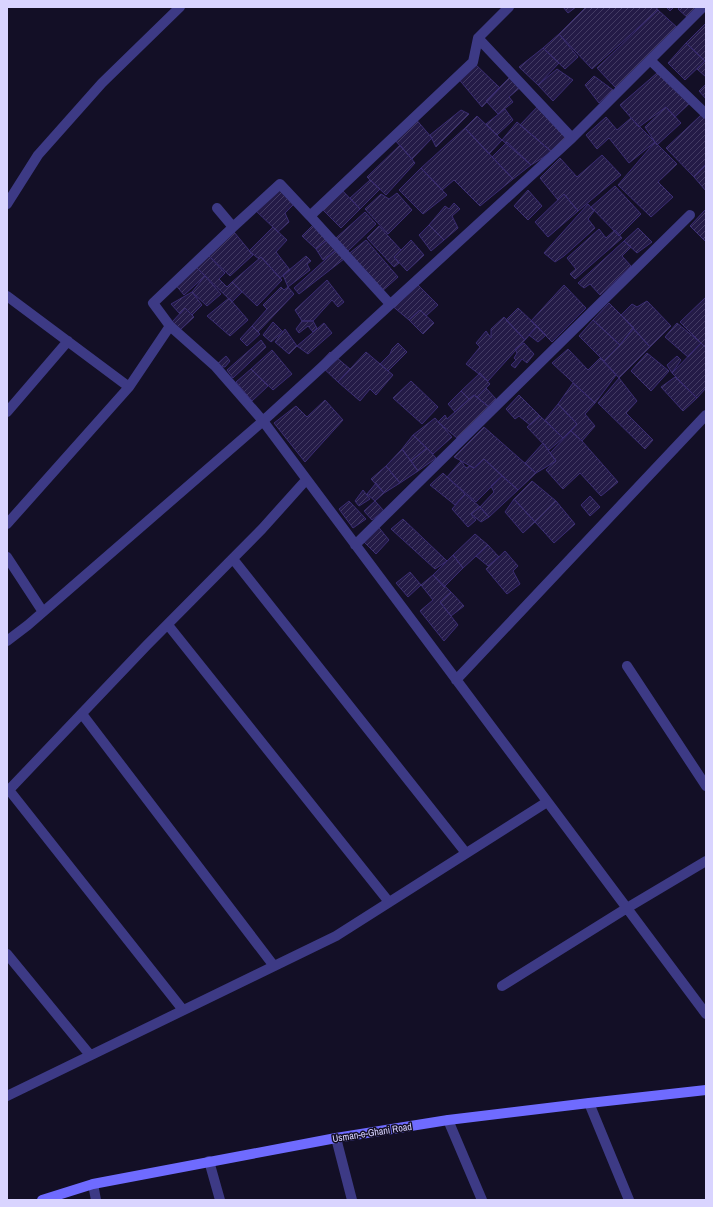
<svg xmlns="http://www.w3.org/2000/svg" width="713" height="1207" font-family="'Archivo Narrow',sans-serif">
	<defs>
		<pattern id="building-hatch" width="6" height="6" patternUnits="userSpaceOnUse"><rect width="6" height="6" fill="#241b47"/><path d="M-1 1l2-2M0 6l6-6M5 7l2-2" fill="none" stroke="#433b63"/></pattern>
	</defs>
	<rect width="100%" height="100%" fill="#130f26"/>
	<path fill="url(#building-hatch)" stroke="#3b2d73" d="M 563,7 L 576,7 L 568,13 Z
		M 586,7 L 656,7 L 658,10 L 592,69 L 559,34 Z
		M 666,7 L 674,7 L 670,11 Z
		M 680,7 L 701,7 L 688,18 L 678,9 Z
		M 658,10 L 680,30 L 616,88 L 597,68 Z
		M 705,24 L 706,25 L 706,62 L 686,43 Z
		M 559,34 L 578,57 L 565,69 L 543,48 Z
		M 686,43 L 705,61 L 685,80 L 668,63 Z
		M 543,48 L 559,63 L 538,85 L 519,67 Z
		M 705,61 L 706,62 L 706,77 L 697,69 Z
		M 473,62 L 500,88 L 482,107 L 457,77 Z
		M 557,69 L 573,80 L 553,101 L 538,85 Z
		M 657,73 L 692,101 L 675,117 L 666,107 L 639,127 L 620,105 Z
		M 594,76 L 613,90 L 599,103 L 585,85 Z
		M 510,77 L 523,85 L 509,97 L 513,102 L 498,114 L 486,101 Z
		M 706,84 L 706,99 L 699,91 Z
		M 540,104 L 569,135 L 552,152 L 520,125 Z
		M 666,107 L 681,123 L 657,145 L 645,127 Z
		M 505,109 L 513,120 L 497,135 L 486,124 Z
		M 461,110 L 469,114 L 436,147 L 430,135 Z
		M 701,115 L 706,118 L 706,165 L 694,177 L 666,148 Z
		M 477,116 L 502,140 L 489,154 L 465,128 Z
		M 414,117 L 432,138 L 412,159 L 393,138 Z
		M 606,117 L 617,130 L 631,118 L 655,142 L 629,163 L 609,138 L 597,149 L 586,135 Z
		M 517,122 L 552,152 L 531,165 L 502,140 Z
		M 465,128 L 513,179 L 480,206 L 454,180 L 442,190 L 421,168 Z
		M 507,142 L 531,165 L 513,179 L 492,157 Z
		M 655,142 L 677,164 L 658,182 L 673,197 L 651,217 L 618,185 Z
		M 400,145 L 415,163 L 386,195 L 367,177 Z
		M 602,155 L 621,175 L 578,211 L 564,194 L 558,200 L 540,178 L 560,158 L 577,177 Z
		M 705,165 L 706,166 L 706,191 L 694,177 Z
		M 421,168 L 447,195 L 423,214 L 399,190 Z
		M 370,180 L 380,189 L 360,209 L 350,198 Z
		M 615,186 L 641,214 L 619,236 L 591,207 Z
		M 340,188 L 360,209 L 341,228 L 320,207 Z
		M 280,189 L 294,204 L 285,213 L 289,222 L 278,232 L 253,208 Z
		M 528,190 L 542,206 L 528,220 L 514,206 Z
		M 397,193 L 412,210 L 388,234 L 365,209 L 381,194 L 389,199 Z
		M 564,194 L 578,211 L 548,237 L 535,222 Z
		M 454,203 L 460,209 L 452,216 L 458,228 L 444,240 L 429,225 L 445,206 L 449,209 Z
		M 588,204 L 594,211 L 588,219 L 595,228 L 564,256 L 555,262 L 544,253 Z
		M 706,209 L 706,242 L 690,226 Z
		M 365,212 L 376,224 L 348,251 L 336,238 Z
		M 313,225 L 329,238 L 316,249 L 302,236 Z
		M 429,225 L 444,240 L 431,251 L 419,235 Z
		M 379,226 L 401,250 L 394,257 L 399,263 L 394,267 L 367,238 Z
		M 273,227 L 287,240 L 276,252 L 290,270 L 280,278 L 261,257 L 259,259 L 249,251 Z
		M 638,228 L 652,242 L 637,253 L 624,241 Z
		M 599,229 L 606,238 L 615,230 L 622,238 L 575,279 L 570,274 L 576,269 L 567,258 Z
		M 234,232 L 253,255 L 230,276 L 209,256 Z
		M 329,238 L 336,250 L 323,260 L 316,249 Z
		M 366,240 L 398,277 L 380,293 L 346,256 Z
		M 411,240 L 424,255 L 407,271 L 394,257 Z
		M 624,241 L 631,247 L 622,256 L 631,266 L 600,295 L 590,284 L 584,288 L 578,283 Z
		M 336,250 L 344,259 L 299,294 L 294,288 Z
		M 209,256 L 225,273 L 219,279 L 227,287 L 232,282 L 242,292 L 232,302 L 194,265 Z
		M 306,256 L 311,261 L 307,264 L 310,270 L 288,287 L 283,275 Z
		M 261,257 L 282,280 L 257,306 L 232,282 Z
		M 194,265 L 205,276 L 184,295 L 174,283 Z
		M 205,276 L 221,294 L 207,306 L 192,292 Z
		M 327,280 L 344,302 L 338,307 L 332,300 L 313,321 L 302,321 L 295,310 Z
		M 415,282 L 438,305 L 426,316 L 420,310 L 409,320 L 390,304 Z
		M 564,285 L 586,308 L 552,342 L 531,321 Z
		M 281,287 L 284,290 L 288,287 L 294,294 L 258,332 L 252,326 L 267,309 L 263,305 Z
		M 192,292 L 202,305 L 192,315 L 185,308 L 180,314 L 171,304 Z
		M 706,297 L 706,348 L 680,322 Z
		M 229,298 L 248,320 L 230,336 L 207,316 Z
		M 647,301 L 671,326 L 650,347 L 621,315 L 632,304 L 637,307 Z
		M 609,303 L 634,328 L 620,345 L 593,320 Z
		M 185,308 L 194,317 L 180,330 L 172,322 Z
		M 518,308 L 537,326 L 525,340 L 506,320 Z
		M 420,310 L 434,323 L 423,334 L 409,320 Z
		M 504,317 L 525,340 L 488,381 L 466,364 L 480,347 L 476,343 L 486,331 L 491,338 L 491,329 Z
		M 593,320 L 620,345 L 604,361 L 579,336 Z
		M 302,321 L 313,321 L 317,328 L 313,332 L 308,326 L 299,333 L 296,329 Z
		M 273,322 L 283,332 L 271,342 L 263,335 Z
		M 324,323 L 332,333 L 308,354 L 297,346 Z
		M 677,323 L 701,343 L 688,357 L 665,337 Z
		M 252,326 L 260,334 L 247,346 L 240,339 Z
		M 537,326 L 546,335 L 538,342 L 529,335 Z
		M 633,328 L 650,347 L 619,378 L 604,361 L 620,345 Z
		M 285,329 L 297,346 L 289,354 L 275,342 Z
		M 261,340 L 266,347 L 233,378 L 227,370 Z
		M 398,343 L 407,352 L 388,371 L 380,364 L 390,354 L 392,349 Z
		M 524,343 L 534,354 L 527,363 L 522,359 L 515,368 L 511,365 L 516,360 L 514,358 L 517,353 L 515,349 Z
		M 701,343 L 706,348 L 706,388 L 697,398 L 672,373 Z
		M 568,349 L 588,370 L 600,358 L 616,375 L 595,403 L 552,363 Z
		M 272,350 L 292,374 L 273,390 L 251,369 Z
		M 330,352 L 350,369 L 338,382 L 319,364 Z
		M 366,352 L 393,375 L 376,395 L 370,389 L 360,401 L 338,382 Z
		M 647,353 L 669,371 L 651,391 L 631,371 Z
		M 226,356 L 230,361 L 225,367 L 215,366 Z
		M 677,356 L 681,360 L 672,373 L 667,365 Z
		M 251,369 L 268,386 L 252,401 L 236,382 Z
		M 480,373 L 490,384 L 477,397 L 474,395 L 469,399 L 461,391 Z
		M 675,377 L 697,398 L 683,411 L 661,387 Z
		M 619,378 L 637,401 L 626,413 L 653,440 L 645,449 L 598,403 Z
		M 411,381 L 438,407 L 422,424 L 393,398 Z
		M 573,383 L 595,403 L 585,414 L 595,426 L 582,441 L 571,431 L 577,424 L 558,404 Z
		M 486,388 L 496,399 L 488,406 L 477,397 Z
		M 461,391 L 469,399 L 455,412 L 448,404 Z
		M 474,395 L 490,408 L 457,438 L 438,422 L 445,415 L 447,419 Z
		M 519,395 L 540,416 L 530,425 L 519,416 L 515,419 L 506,409 Z
		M 325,400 L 343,420 L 305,462 L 274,423 L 296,406 L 307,417 Z
		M 558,404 L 577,424 L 563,438 L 545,420 Z
		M 540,416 L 563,438 L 549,450 L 527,427 Z
		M 435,418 L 452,437 L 433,454 L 413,435 Z
		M 484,427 L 536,473 L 518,490 L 484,459 L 474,468 L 454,457 Z
		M 571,431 L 582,441 L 618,482 L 601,496 L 580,473 L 563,489 L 546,470 L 556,461 L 550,453 Z
		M 413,435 L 427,448 L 411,461 L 402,449 Z
		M 543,443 L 556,461 L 536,473 L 525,463 Z
		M 427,448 L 436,458 L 418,471 L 411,461 Z
		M 402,449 L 418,471 L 400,483 L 386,466 Z
		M 484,459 L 502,476 L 476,502 L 447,477 L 461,461 L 466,468 L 470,466 L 474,468 Z
		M 386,466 L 400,483 L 384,493 L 371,479 Z
		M 443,473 L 465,494 L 455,505 L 430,485 Z
		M 502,476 L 518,490 L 489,517 L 480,507 L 494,492 L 491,486 Z
		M 532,481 L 556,501 L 535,522 L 514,499 Z
		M 376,483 L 384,493 L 375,501 L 367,494 Z
		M 363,490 L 370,499 L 359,506 L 355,501 Z
		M 465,494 L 480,507 L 471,514 L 476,520 L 468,527 L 452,509 Z
		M 590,496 L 600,507 L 590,516 L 581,505 Z
		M 514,499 L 535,522 L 523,533 L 505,512 Z
		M 349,501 L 366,519 L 353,528 L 339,509 Z
		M 375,501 L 384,511 L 372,520 L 364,511 Z
		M 556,501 L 575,524 L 554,543 L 535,522 Z
		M 480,507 L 489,517 L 481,522 L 471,514 Z
		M 403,519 L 447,561 L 435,569 L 391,529 Z
		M 376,524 L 389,540 L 376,554 L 361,539 Z
		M 475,534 L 488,545 L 463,568 L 453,555 Z
		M 488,545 L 499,557 L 488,566 L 476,556 Z
		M 505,551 L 518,566 L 513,571 L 520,584 L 507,594 L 486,569 Z
		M 453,555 L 463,568 L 444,587 L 433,575 Z
		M 410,572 L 421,585 L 408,597 L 396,583 Z
		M 433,575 L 451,592 L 440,602 L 458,625 L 444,641 L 420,611 L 433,600 L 421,585 Z
		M 451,592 L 464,606 L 451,616 L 440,602 Z"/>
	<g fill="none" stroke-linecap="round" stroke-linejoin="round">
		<path stroke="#3d3a85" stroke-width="10" d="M 478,38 L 572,138
			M 650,60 L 706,114
			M 7,204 L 38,155 L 102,83 L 180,7
			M 217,208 L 233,227 L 153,303 L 170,326 L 215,366 L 263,421 L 572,138 L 703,7
			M 310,216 L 390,304
			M 233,227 L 280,184 L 310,216 L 473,62 L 478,38 L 509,7
			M 7,296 L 129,387
			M 7,412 L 68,341
			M 7,524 L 129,387 L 170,326
			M 355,545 L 690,215
			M 7,557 L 43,612
			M 233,559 L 466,853
			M 168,625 L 389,902
			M 7,641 L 28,625 L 263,421 L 706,1014
			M 627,666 L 706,786
			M 456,680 L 706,415
			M 82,714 L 274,966
			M 9,790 L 183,1010
			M 7,792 L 147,645 L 262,529 L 306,480
			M 7,954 L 90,1055
			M 502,986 L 627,908 L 706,861
			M 7,1096 L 336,936 L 547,802
			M 589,1103 L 629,1200
			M 448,1120 L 482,1200
			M 336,1138 L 352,1200
			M 209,1161 L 220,1200
			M 93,1184 L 96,1200"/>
		<path stroke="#6f6bff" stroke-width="10" d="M 42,1200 L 93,1184 L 336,1138 L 448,1120 L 589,1103 L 706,1090"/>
	</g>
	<g text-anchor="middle" stroke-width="3" stroke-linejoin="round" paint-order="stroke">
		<g font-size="10" fill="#d9d4ff" stroke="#130f26">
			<text transform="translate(372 1132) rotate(-9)" y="4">Usman-e-Ghani Road</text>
		</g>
	</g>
	<rect width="713" height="1207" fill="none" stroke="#d9d4ff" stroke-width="16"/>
</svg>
